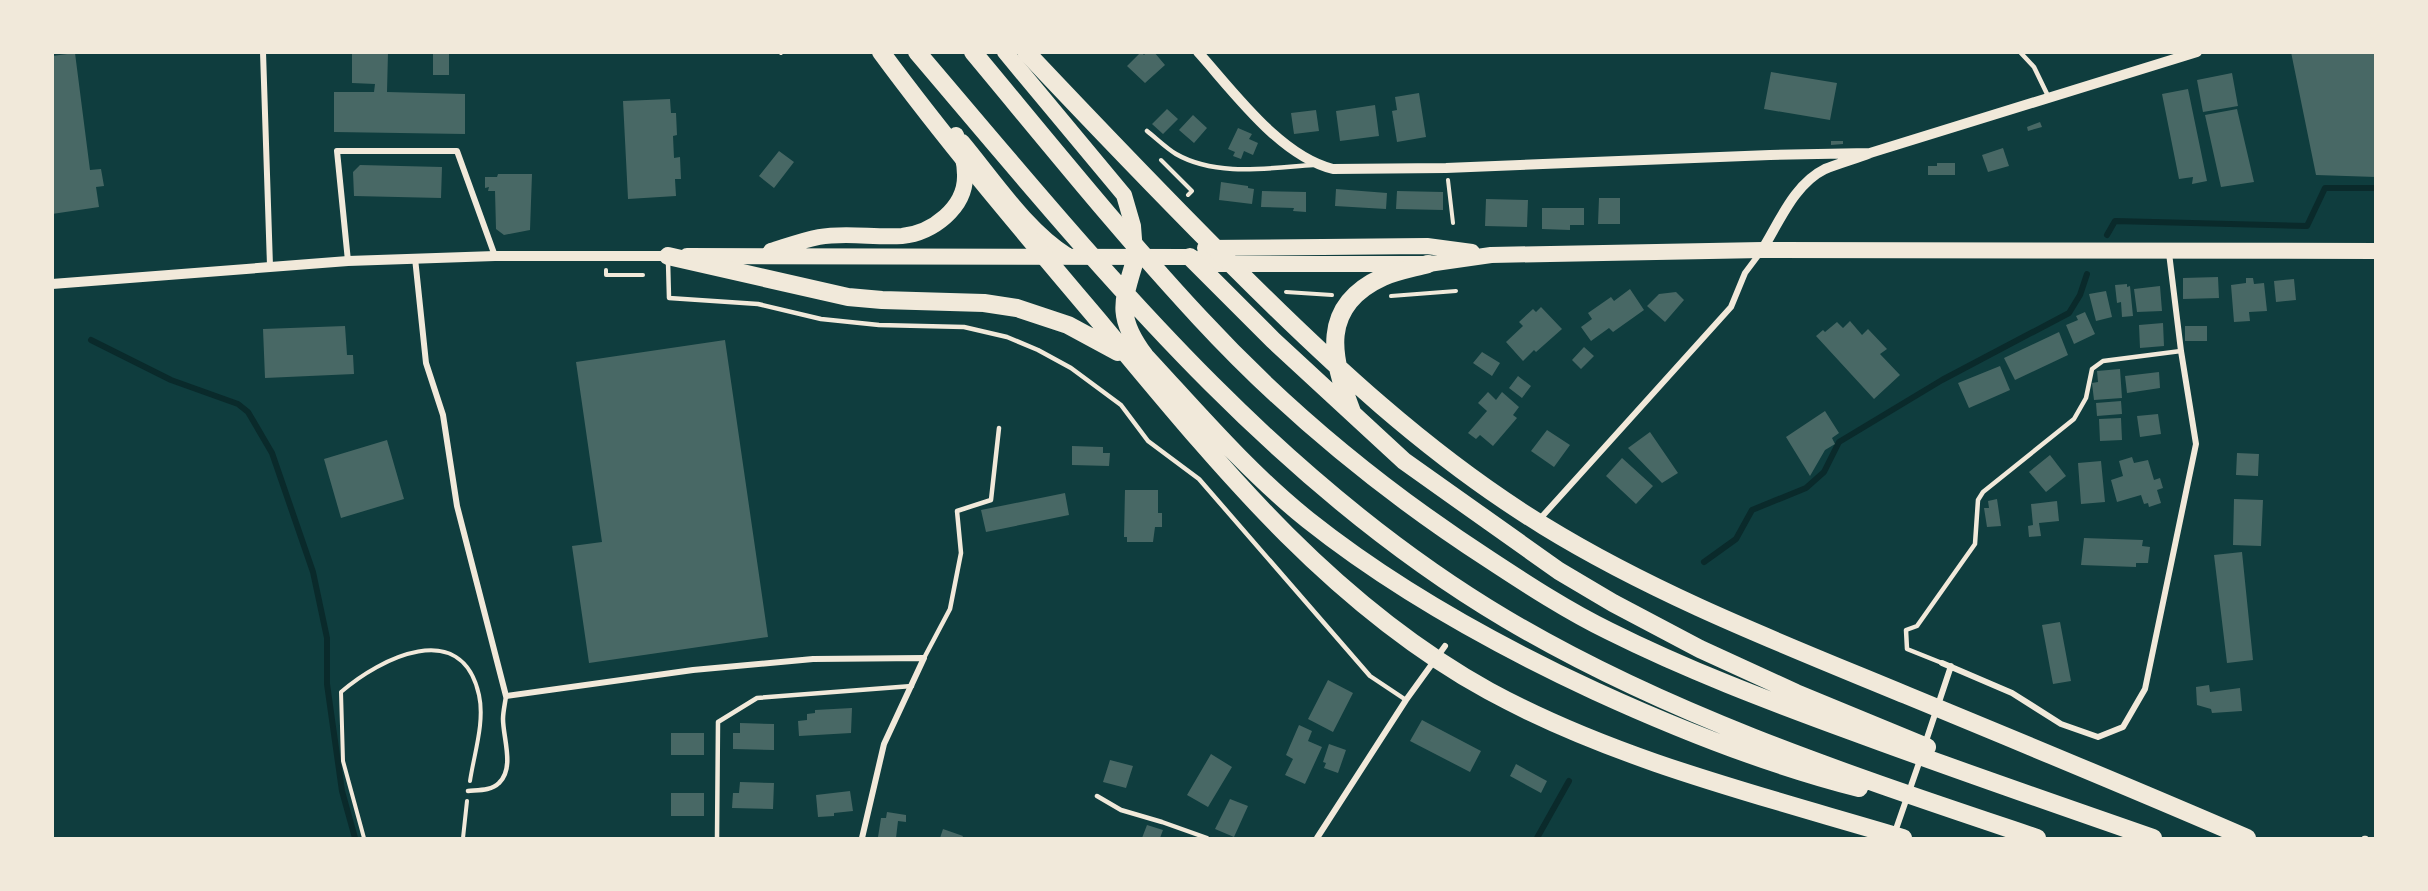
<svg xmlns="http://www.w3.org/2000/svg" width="2428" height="891" font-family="'Sofia Sans Condensed',sans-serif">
	<rect width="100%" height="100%" fill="#0f3d3e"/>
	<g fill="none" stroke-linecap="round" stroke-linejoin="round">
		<path stroke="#0a2a2b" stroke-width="6" d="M 2107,235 L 2115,221 L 2307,226 L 2325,188 L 2376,188
			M 91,340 L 171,380 L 238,404 L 248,412 L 272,453 L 313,572 L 327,638 L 327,684 L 342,791 L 355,838
			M 1704,562 L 1736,539 L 1752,510 L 1806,488 L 1824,472 L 1839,442 L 1942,380 L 2069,313 L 2080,295 L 2087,274
			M 1537,838 L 1569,781"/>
	</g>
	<path fill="#486865" d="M 352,52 L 388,52 L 387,92 L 465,94 L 465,134 L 334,132 L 334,92 L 374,92 L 375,84 L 352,83 Z
		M 1141,52 L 1144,55 L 1147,52 L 1154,52 L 1165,65 L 1145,83 L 1127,66 Z
		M 2291,52 L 2376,52 L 2376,177 L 2316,175 Z
		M 75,53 L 90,170 L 101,169 L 104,186 L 96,187 L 99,207 L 52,214 L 52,56 Z
		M 433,54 L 449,54 L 449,75 L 433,75 Z
		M 1771,72 L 1837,83 L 1830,120 L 1764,109 Z
		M 2232,73 L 2238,106 L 2203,112 L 2197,80 Z
		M 2188,89 L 2207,181 L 2192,184 L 2193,177 L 2179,179 L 2162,94 Z
		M 1419,93 L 1426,137 L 1397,142 L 1392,111 L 1397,110 L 1395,97 Z
		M 670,99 L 671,113 L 676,113 L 677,135 L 673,136 L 674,158 L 680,157 L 681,179 L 675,179 L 676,196 L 628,199 L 623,101 Z
		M 1375,105 L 1379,136 L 1340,141 L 1336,111 Z
		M 1167,109 L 1178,119 L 1163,134 L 1152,124 Z
		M 2237,109 L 2254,182 L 2221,187 L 2205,115 Z
		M 1316,110 L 1319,131 L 1294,134 L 1291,113 Z
		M 1193,115 L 1207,128 L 1194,143 L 1179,130 Z
		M 2040,122 L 2042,127 L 2028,131 L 2027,127 Z
		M 1238,128 L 1252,134 L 1249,139 L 1258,143 L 1253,155 L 1244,151 L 1241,159 L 1233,156 L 1235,152 L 1228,149 Z
		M 1831,141 L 1843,141 L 1843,144 L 1831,145 Z
		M 2003,148 L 2009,166 L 1988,172 L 1982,155 Z
		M 779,151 L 794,162 L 774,188 L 759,176 Z
		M 1937,163 L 1955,163 L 1955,175 L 1928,175 L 1928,166 L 1937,166 Z
		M 360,165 L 442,167 L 441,198 L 354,196 L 353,172 Z
		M 498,174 L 532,174 L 530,230 L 504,235 L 496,229 L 495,191 L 488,191 L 489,187 L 485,188 L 485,177 L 497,177 Z
		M 1221,182 L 1248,186 L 1248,188 L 1254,189 L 1252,204 L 1219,200 Z
		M 1336,189 L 1387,193 L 1386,209 L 1335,206 Z
		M 1262,191 L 1306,192 L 1306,212 L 1293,211 L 1294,208 L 1261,207 Z
		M 1397,191 L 1443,192 L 1443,210 L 1396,209 Z
		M 1599,198 L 1620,198 L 1620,224 L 1598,224 Z
		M 1486,199 L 1528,200 L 1527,227 L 1485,226 Z
		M 1542,208 L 1584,208 L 1584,225 L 1570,225 L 1570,230 L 1542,229 Z
		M 2218,277 L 2219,298 L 2183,299 L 2183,278 Z
		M 2246,278 L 2253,278 L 2254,284 L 2264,283 L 2267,311 L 2249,312 L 2250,321 L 2234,322 L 2231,285 L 2246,283 Z
		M 2294,279 L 2296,300 L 2276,302 L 2274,281 Z
		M 2127,284 L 2127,287 L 2130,286 L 2133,316 L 2122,317 L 2121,302 L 2117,303 L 2115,285 Z
		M 2160,286 L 2162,311 L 2137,312 L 2134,289 Z
		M 1630,289 L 1644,310 L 1613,332 L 1609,328 L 1591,341 L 1581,327 L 1592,319 L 1588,313 L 1611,297 L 1614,301 Z
		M 2106,291 L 2112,317 L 2096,321 L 2089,294 Z
		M 1676,292 L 1684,300 L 1665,322 L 1647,306 L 1659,294 Z
		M 1541,307 L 1562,329 L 1536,352 L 1534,350 L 1523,361 L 1506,342 L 1523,326 L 1519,322 L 1533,309 L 1536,312 Z
		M 2085,312 L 2095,334 L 2074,344 L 2066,325 L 2078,320 L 2076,316 Z
		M 1850,321 L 1862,335 L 1868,329 L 1887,349 L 1880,354 L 1900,375 L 1874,399 L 1816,336 L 1823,330 L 1825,332 L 1837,322 L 1843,328 Z
		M 2163,323 L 2164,346 L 2140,348 L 2139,325 Z
		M 345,326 L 347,355 L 353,355 L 354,374 L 265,378 L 263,329 Z
		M 2185,326 L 2207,326 L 2207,341 L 2185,341 Z
		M 2059,332 L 2068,355 L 2015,380 L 2004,358 Z
		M 725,340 L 768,637 L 589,663 L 572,546 L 602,542 L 576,362 Z
		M 1584,347 L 1594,356 L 1581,369 L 1572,360 Z
		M 1482,352 L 1500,363 L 1492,376 L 1473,363 Z
		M 2000,366 L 2010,390 L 1969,408 L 1958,383 Z
		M 2120,369 L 2122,398 L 2094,400 L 2092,383 L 2098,382 L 2097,371 Z
		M 2159,372 L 2160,388 L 2127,393 L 2125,376 Z
		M 1518,376 L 1531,386 L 1522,398 L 1509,388 Z
		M 1488,392 L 1496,400 L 1502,392 L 1519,407 L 1513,415 L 1517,418 L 1493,446 L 1480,435 L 1476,439 L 1468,433 L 1487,411 L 1478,403 Z
		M 2121,401 L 2122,414 L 2097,416 L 2096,403 Z
		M 1825,411 L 1839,433 L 1832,438 L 1835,444 L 1825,450 L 1810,476 L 1786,437 Z
		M 2158,414 L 2161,434 L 2140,437 L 2137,416 Z
		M 2121,418 L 2122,440 L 2100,441 L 2099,419 Z
		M 1547,430 L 1570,445 L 1554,467 L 1531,451 Z
		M 1650,432 L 1678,473 L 1662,483 L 1628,448 Z
		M 387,440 L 404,499 L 341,518 L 324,459 Z
		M 1072,446 L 1103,447 L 1103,453 L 1110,453 L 1109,466 L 1072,465 Z
		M 2237,453 L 2259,454 L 2258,476 L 2236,475 Z
		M 2050,455 L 2066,476 L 2046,492 L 2029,472 Z
		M 2132,457 L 2134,463 L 2148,460 L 2154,480 L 2160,478 L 2163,488 L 2157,490 L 2161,503 L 2149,507 L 2148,503 L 2144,504 L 2141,495 L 2117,502 L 2111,480 L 2123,476 L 2119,461 Z
		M 1622,458 L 1653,486 L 1636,504 L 1606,476 Z
		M 2101,461 L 2105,502 L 2081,504 L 2078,463 Z
		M 1125,490 L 1158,490 L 1158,513 L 1162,513 L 1162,527 L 1155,527 L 1153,542 L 1127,542 L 1127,537 L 1124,537 Z
		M 1065,493 L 1069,515 L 986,532 L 981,510 Z
		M 1997,499 L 2001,526 L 1987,527 L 1984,508 L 1989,508 L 1988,501 Z
		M 2234,499 L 2263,500 L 2261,546 L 2233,545 Z
		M 2057,501 L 2059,521 L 2039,523 L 2041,536 L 2029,537 L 2028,526 L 2033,525 L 2031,504 Z
		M 2084,538 L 2143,540 L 2142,546 L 2150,547 L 2148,563 L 2136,563 L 2136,567 L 2081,565 Z
		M 2242,552 L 2253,660 L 2227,663 L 2214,555 Z
		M 2060,622 L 2071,681 L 2053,684 L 2042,625 Z
		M 1328,680 L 1353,693 L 1333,732 L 1308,719 Z
		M 2209,685 L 2210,692 L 2240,688 L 2242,711 L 2212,713 L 2211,709 L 2197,705 L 2196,687 Z
		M 852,708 L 851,733 L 799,736 L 798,721 L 807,720 L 807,714 L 815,713 L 815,710 Z
		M 1422,720 L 1481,751 L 1470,772 L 1410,741 Z
		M 740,723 L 774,724 L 774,750 L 733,749 L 733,733 L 740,733 Z
		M 1299,725 L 1312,731 L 1308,741 L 1322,747 L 1305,784 L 1285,775 L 1293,759 L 1286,755 Z
		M 671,733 L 704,733 L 704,755 L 671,755 Z
		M 1329,744 L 1346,750 L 1338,773 L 1324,768 L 1326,763 L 1323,762 Z
		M 1211,754 L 1232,767 L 1208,807 L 1187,795 Z
		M 1110,760 L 1133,766 L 1126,788 L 1103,782 Z
		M 1516,764 L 1547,781 L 1541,793 L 1510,776 Z
		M 740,782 L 774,783 L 773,809 L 732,808 L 733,793 L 739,793 Z
		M 850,791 L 853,811 L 834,813 L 834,816 L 818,817 L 816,795 Z
		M 671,793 L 704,793 L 704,816 L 671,816 Z
		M 1230,799 L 1248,806 L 1234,837 L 1215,829 Z
		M 887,812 L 906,815 L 906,822 L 898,821 L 896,838 L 878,837 L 881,818 L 886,818 Z
		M 1147,825 L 1163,830 L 1160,838 L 1142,838 Z
		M 943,829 L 963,836 L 962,838 L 940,838 Z"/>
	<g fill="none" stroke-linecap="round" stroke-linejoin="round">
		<path stroke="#f1e9da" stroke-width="4" d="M 780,52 L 781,53
			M 1161,160 L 1192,191 L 1188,195
			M 1448,180 L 1453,223
			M 606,270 L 606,275 L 643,275
			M 1286,292 L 1332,295
			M 1391,296 L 1456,291
			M 364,838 L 343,761 L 341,692 C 380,658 462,617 479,695 C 485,722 474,754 470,781
			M 463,838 L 467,801"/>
		<path stroke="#f1e9da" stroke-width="4.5" d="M 2020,52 L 2034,67 L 2049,98
			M 1147,131 C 1156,138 1166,148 1176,154 C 1216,177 1269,168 1313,165
			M 668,261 L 669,298 L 758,304 L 821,319 L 879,325 L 964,327 L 1007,337 L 1038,350 L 1071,368 L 1121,405 L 1148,441 L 1199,479 L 1370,676 L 1406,700
			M 924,658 L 950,609 L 961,553 L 957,511 L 991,500 L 999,428
			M 1942,663 L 1907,649 L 1906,630 L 1917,626 L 1975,544 L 1978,500 L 1983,492 L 2074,419 L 2086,398 L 2092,369 L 2103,361 L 2181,351
			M 468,791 C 478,790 491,791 499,783 C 515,768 503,738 503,719 C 503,712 505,704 506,696
			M 1097,796 L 1121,810 L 1162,822 L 1207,838
			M 717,838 L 718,722 L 757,698 L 912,686
			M 2364,838 L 2366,838"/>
		<path stroke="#f1e9da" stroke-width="6" d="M 263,52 L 270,266
			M 415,258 L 426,363 L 443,415 L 457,506 L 506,696 L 693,670 L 813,659 L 924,658 L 884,744 L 862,838
			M 348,261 L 337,151 L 457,151 L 495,256
			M 1538,521 L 1731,307 L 1745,273 L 1760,253
			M 1942,663 L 2012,693 L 2061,724 L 2098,737 L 2123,727 L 2145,689 L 2196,444 L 2181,351 L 2169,253
			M 1925,744 L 1951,666
			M 1895,832 L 1920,760
			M 1317,838 L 1406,700 L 1445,646"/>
		<path stroke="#f1e9da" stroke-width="10" d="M 1198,52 C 1234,92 1280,156 1333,169 L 1446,168 L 1770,155 L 1870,153
			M 1762,250 C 1779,223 1794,184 1825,169 C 1840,163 1855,159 1870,153 L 2197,52
			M 52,284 L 348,261 L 495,256 L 668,256"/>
		<path stroke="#f1e9da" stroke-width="16" d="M 1005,52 L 1124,195 L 1133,226 L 1135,252
			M 962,142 C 993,179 1027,231 1068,256
			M 1205,248 L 1427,246 L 1472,252
			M 771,251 C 787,246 803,240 819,237 C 846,232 875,238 902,236 C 932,233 966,208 965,175 C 965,160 961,148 956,135
			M 687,256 L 1190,257 L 1210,264 L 1428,264 L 1491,255 L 1762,250 L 2376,251"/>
		<path stroke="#f1e9da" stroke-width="18" d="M 881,52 C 951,147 1028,237 1104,327 C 1218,464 1330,603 1489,691 C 1618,761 1763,796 1903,838
			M 917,52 C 1094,260 1268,478 1506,619 C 1671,717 1856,777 2037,838
			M 973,52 C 1048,142 1121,233 1200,318 C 1286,411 1385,492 1490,560 C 1528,585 1568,611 1609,631 C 1687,670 1769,701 1851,731 C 1951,768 2052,803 2153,838
			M 1026,52 C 1094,124 1162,195 1232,265 C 1328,361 1428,455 1544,526 C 1658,596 1783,644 1906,695 C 2020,742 2134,789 2247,838
			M 668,256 L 848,297 L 882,300 L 984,303 L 1017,308 L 1068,325 L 1118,352
			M 1136,257 C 1123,301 1115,316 1145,356 C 1197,412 1248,472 1308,520 C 1396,590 1494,644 1595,691 C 1680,730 1768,765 1859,788
			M 1190,257 L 1273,340 L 1404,461 L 1559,571 L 1613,603 L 1700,649 L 1796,693 L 1927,747
			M 1352,412 C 1331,358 1319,306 1383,277 C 1397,271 1414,268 1428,264"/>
	</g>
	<rect width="2428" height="891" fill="none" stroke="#f1e9da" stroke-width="108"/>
</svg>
